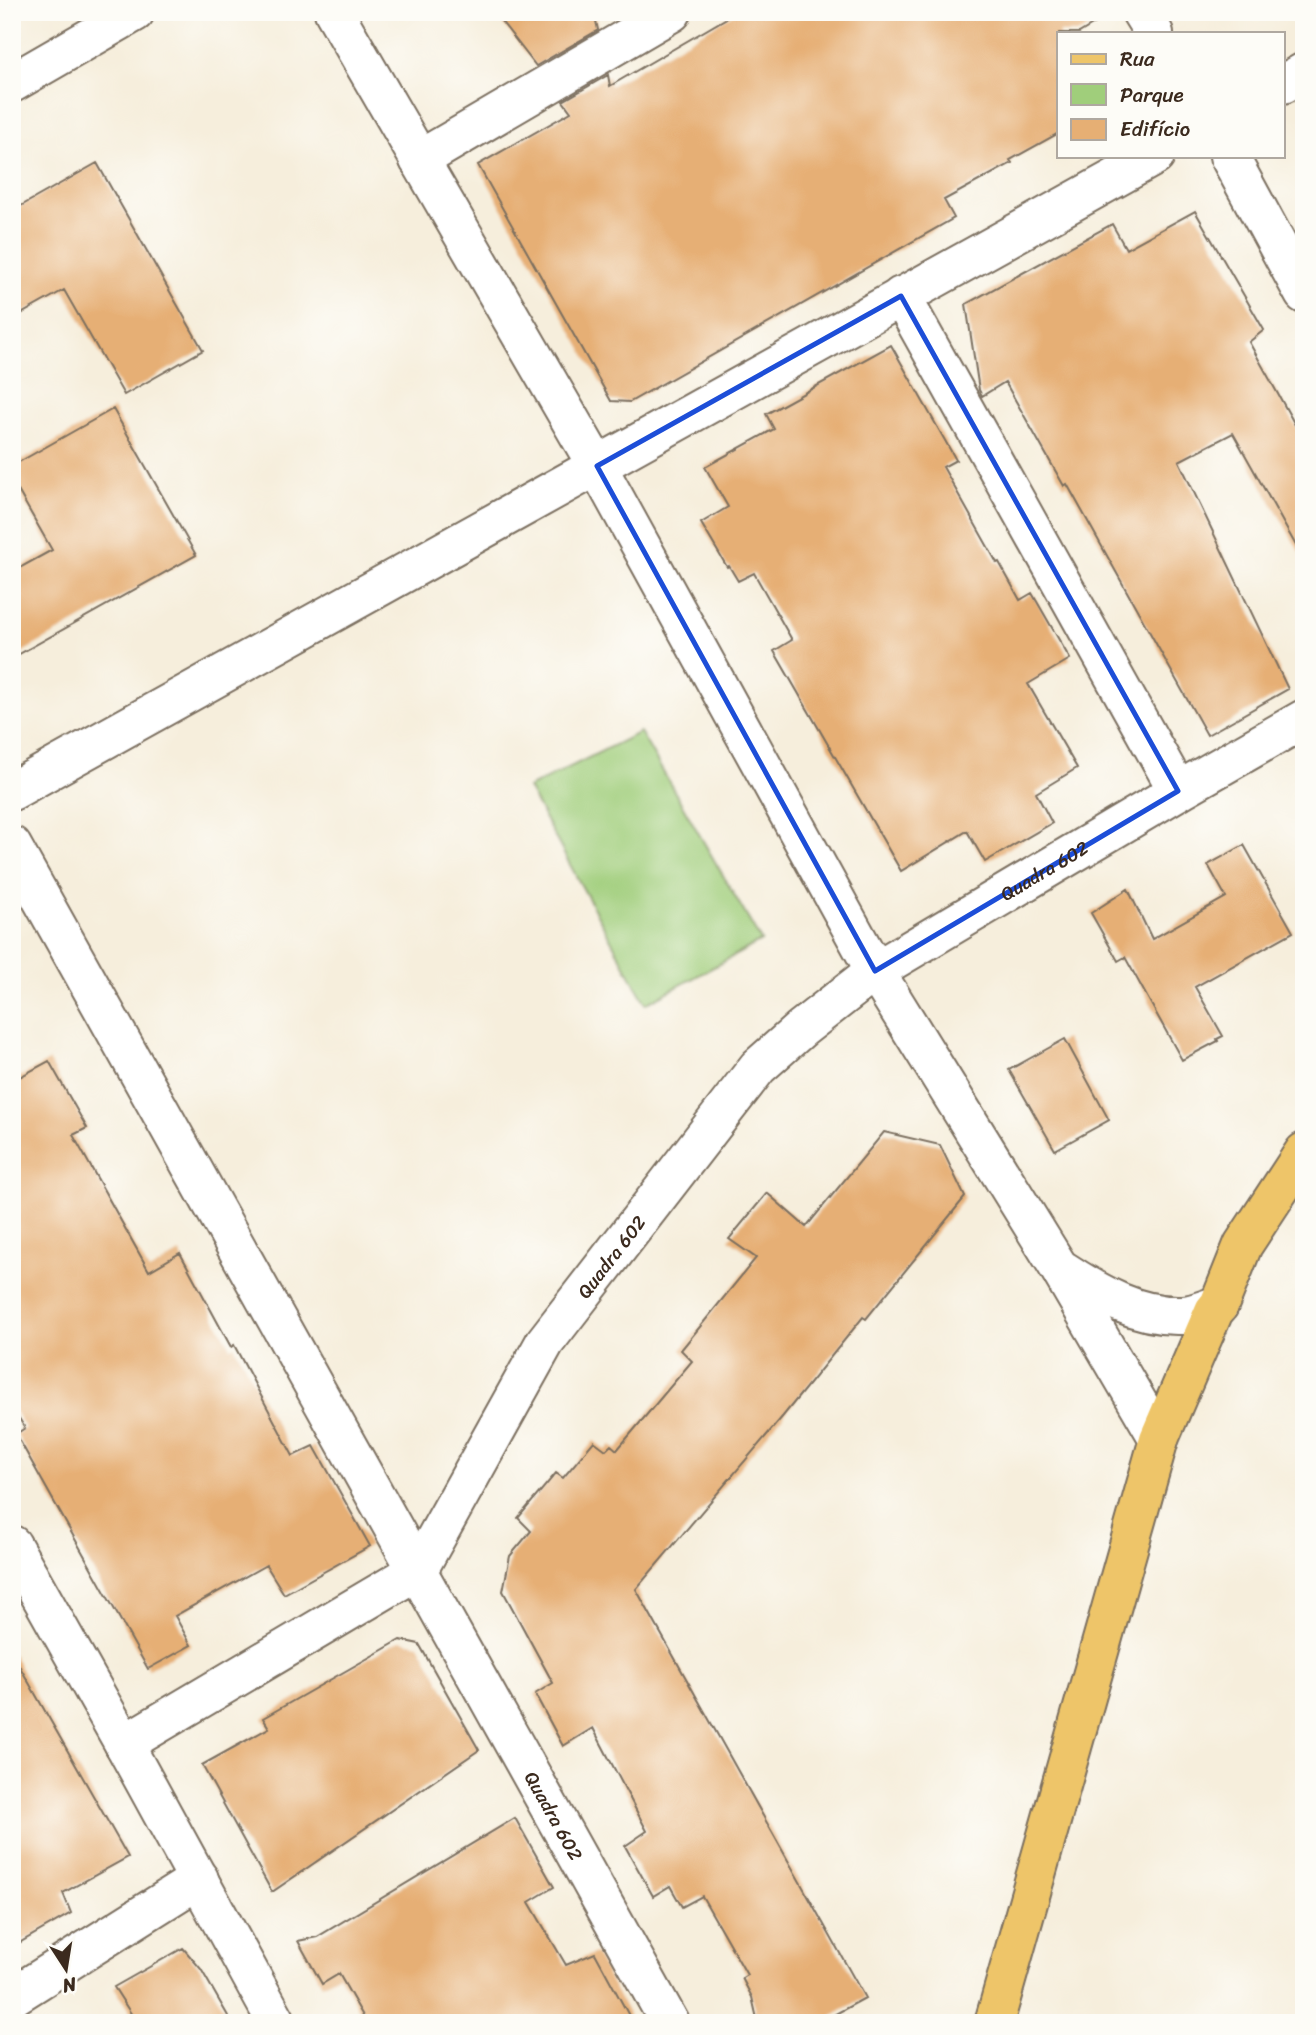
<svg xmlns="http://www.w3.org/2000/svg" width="1316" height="2035" font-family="Sriracha,sans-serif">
	<rect width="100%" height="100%" fill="#fdfcf7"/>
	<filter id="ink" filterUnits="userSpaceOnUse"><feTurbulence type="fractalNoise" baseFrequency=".0143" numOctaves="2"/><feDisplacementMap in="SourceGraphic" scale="14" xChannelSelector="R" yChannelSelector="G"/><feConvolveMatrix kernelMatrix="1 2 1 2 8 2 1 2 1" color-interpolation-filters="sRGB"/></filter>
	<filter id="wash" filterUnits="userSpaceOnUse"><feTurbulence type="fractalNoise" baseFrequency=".00686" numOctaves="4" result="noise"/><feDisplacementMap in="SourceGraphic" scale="28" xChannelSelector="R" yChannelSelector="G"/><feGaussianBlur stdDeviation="1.57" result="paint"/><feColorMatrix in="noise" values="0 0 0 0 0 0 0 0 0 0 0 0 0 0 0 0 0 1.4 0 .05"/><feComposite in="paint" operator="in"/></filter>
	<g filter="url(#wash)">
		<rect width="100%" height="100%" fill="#f6eedc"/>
		<path fill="#a0ce7b" stroke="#6e7c4c" stroke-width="2" d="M 640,732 L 761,941 L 646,1004 L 528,788 Z"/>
		<g id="blocks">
			<path fill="#e6af74" d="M 494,12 L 594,12 L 598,30 L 536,66 Z
				M 737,12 L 1114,12 L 1079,33 L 1059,33 L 1059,133 L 1010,160 L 1012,163 L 944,200 L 954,218 L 630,402 L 611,401 L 478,165 L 571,112 L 563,101 L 608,75 L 610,86 Z
				M 97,163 L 203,350 L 124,395 L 64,290 L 12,319 L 12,211 Z
				M 1195,211 L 1264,330 L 1249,342 L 1304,441 L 1304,560 L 1233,433 L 1179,461 L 1288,689 L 1207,735 L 1067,484 L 1064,486 L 1005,382 L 982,396 L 979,390 L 966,304 L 1112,224 L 1126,249 Z
				M 891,345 L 956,460 L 943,467 L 997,563 L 999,562 L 1020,600 L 1032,593 L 1070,659 L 1028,684 L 1077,768 L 1036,793 L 1052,823 L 985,862 L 967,831 L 901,871 L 774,651 L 792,640 L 754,573 L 738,581 L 729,566 L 727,567 L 701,523 L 728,507 L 705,467 L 774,429 L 766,414 Z
				M 113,409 L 196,555 L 12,658 L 12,572 L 52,550 L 12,480 L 12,466 Z
				M 1244,845 L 1293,932 L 1195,987 L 1223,1036 L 1217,1039 L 1218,1041 L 1182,1060 L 1125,957 L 1118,961 L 1091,913 L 1128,889 L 1152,939 L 1226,897 L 1208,865 Z
				M 1065,1039 L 1109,1120 L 1055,1150 L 1009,1070 Z
				M 49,1061 L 87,1128 L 73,1135 L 149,1271 L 180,1253 L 231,1347 L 234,1345 L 293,1456 L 314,1446 L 370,1546 L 284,1594 L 266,1565 L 175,1616 L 191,1645 L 148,1669 L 16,1434 L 25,1428 L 12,1407 L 12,1081 Z
				M 884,1132 L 940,1145 L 965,1197 L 866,1319 L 863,1317 L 783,1416 L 636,1589 L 865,1998 L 819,2023 L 758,2023 L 752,1997 L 742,1978 L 747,1975 L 702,1896 L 682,1907 L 670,1886 L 653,1896 L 625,1846 L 647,1831 L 593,1728 L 563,1746 L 535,1694 L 553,1683 L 503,1591 L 510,1556 L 531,1531 L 518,1518 L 556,1473 L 563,1478 L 594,1441 L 606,1450 L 611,1445 L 617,1450 L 692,1361 L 681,1350 L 756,1258 L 729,1239 L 767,1193 L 806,1227 Z
				M 400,1640 L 419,1644 L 479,1750 L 272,1892 L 202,1765 L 269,1728 L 263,1718 Z
				M 12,1653 L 128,1857 L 63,1893 L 71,1913 L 12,1947 Z
				M 515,1818 L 554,1887 L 529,1902 L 566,1965 L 595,1953 L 633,2023 L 367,2023 L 339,1974 L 322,1984 L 298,1941 L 317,1937 Z
				M 183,1948 L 201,1969 L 232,2023 L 137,2023 L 114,1987 Z"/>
		</g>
	</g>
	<g filter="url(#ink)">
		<use href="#blocks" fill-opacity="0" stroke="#7c6f60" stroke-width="2"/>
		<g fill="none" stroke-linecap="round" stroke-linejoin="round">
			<g stroke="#7c6f60" stroke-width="42">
				<g id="minor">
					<path d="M 334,12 L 597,466 L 875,971 L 1059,1268 L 1159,1439"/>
					<path d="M 1141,12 L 1154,33"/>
					<path d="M 12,83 L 135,12"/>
					<path d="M 1283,84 L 1304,72"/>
					<path d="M 1229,156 L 1304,294"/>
					<path d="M 419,160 L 672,12"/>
					<path d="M 901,296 L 1178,791"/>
					<path d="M 12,791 L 1155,156"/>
					<path id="s1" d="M 12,846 L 670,2023"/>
					<path d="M 1064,1271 C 1099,1294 1138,1317 1182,1315 C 1194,1315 1207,1308 1219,1305"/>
					<path d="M 12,1545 L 124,1744 L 277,2023"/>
					<path id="s2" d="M 418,1570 L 545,1342 L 758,1067 L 801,1029 L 875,971 L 1178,791 L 1304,719"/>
					<path d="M 124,1744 L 418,1570"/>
					<path d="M 12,1997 L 199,1879"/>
				</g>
			</g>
			<g stroke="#7c6f60" stroke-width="42">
				<path id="major" d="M 994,2023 L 1159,1439 L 1214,1311 L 1219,1305 L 1243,1245 L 1304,1152"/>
			</g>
			<use href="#minor" stroke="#fff" stroke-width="38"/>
			<use href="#major" stroke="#eec569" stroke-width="38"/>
		</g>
	</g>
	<path fill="none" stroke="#1d4ed8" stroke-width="5" stroke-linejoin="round" d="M 901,296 L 1178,791 L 875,971 L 597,466 Z"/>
	<g text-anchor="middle" stroke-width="7" stroke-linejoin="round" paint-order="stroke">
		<g font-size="19" fill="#3b2a1e" stroke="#fdfcf7">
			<text dy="7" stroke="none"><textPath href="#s2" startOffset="957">Quadra 602</textPath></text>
			<text dy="7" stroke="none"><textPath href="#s2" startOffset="369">Quadra 602</textPath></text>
			<text dy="7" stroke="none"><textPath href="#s1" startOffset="1111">Quadra 602</textPath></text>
		</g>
	</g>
	<rect width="1316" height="2035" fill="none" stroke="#fdfcf7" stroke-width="42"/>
	<rect x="1057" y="32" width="228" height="126" fill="#fdfcf7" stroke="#afa8a0" stroke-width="2"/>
	<rect x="1071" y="54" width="35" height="10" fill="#eec569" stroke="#afa8a0" stroke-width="2"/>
	<text x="1120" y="66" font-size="21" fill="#3b2a1e">Rua</text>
	<rect x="1071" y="84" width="35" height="21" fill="#a0ce7b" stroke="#afa8a0" stroke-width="2"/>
	<text x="1120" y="102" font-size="21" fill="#3b2a1e">Parque</text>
	<rect x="1071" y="119" width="35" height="21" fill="#e6af74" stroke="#afa8a0" stroke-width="2"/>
	<text x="1120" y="136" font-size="21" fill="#3b2a1e">Edifício</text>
	<g transform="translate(66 1969) rotate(168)" stroke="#fdfcf7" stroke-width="5" paint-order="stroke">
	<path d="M0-5L12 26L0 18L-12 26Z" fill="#3b2a1e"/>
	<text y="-10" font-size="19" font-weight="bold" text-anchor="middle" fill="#3b2a1e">N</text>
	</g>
</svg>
